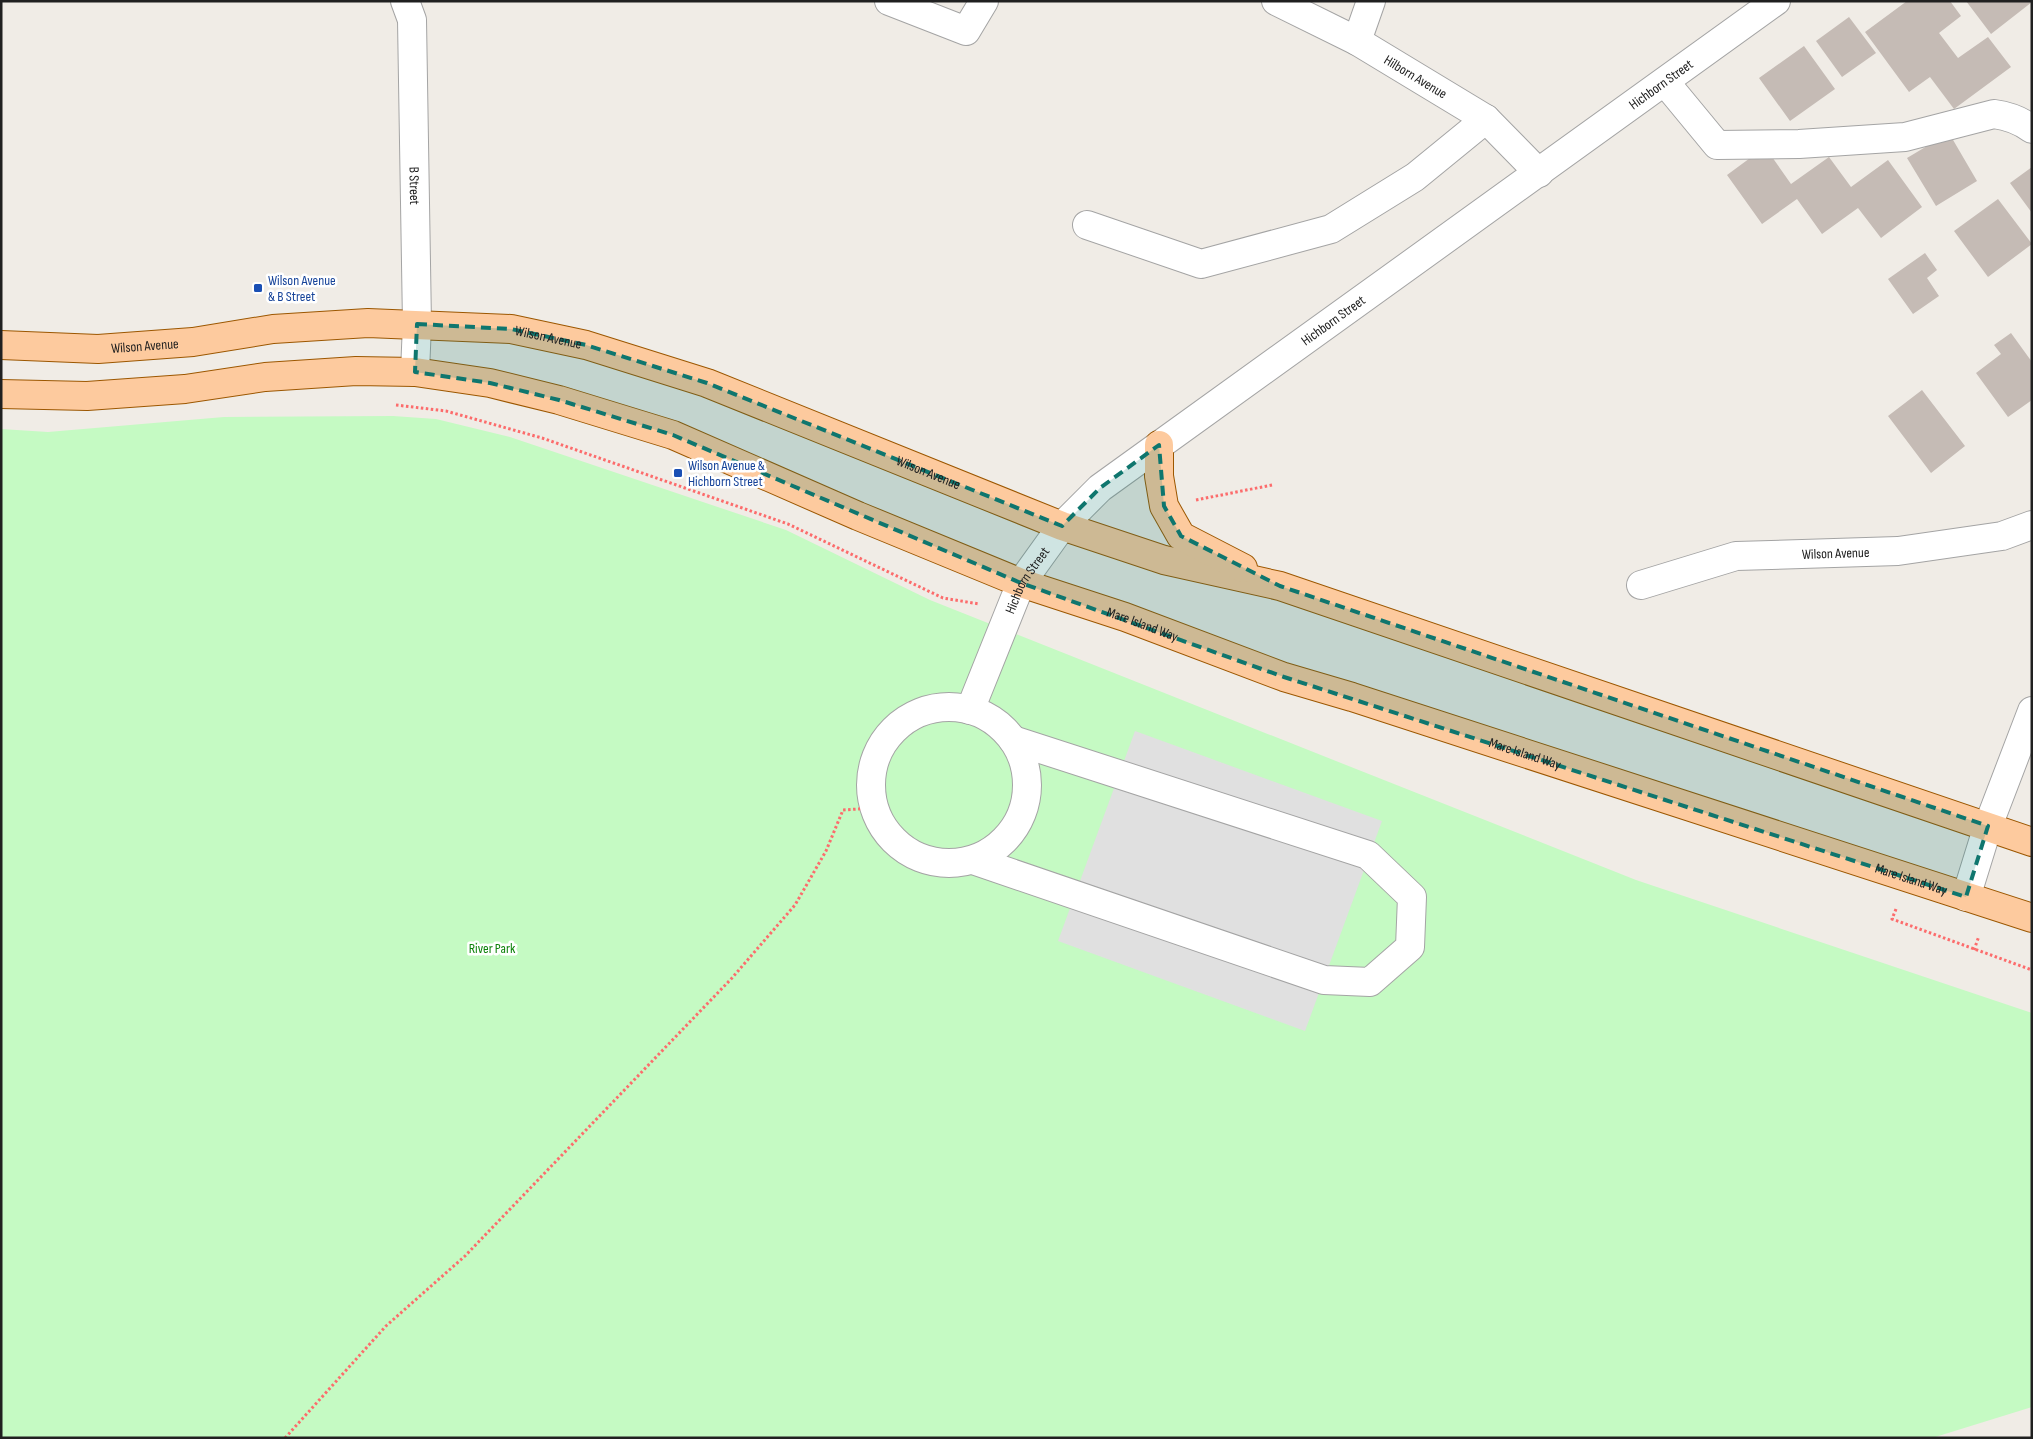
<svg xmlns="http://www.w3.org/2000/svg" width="2033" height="1439" font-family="'Sofia Sans Condensed',sans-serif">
	<rect width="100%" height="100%" fill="#f0ece6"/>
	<path fill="#c5fac3" d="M 393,416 L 436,419 L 510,437 L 786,530 L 930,600 L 1636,880 L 2032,1013 L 2032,1407 L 1932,1438 L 1,1438 L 1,429 L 48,432 L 224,417 Z"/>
	<path fill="#e0e0e0" d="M 1135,731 L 1382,821 L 1305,1031 L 1058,941 Z"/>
	<path fill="#c5bbb5" d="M 1907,1 L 1950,1 L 1961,16 L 1939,33 L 1958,58 L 1988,37 L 2011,67 L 1954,109 L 1930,77 L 1909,92 L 1865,32 Z
		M 1966,1 L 2032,1 L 2032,2 L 1991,34 Z
		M 1849,17 L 1876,53 L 1842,77 L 1816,41 Z
		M 1804,46 L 1835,89 L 1790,121 L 1759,78 Z
		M 1949,133 L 1977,181 L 1936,206 L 1907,158 Z
		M 1765,147 L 1791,184 L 1829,157 L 1851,187 L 1888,160 L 1922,207 L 1881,238 L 1858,208 L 1822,234 L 1797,199 L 1762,224 L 1727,175 Z
		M 2032,167 L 2032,213 L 2010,183 Z
		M 1998,199 L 2032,244 L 1988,277 L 1954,231 Z
		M 1925,253 L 1937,270 L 1927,278 L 1939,296 L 1913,314 L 1888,279 Z
		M 2011,333 L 2032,362 L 2032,400 L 2008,417 L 1976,373 L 2001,354 L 1994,345 Z
		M 1922,390 L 1965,446 L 1931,473 L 1888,416 Z"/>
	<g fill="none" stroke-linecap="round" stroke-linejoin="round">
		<g stroke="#a4a4a4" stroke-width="30">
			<g id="minor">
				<path id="s1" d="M 405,1 L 412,20 L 417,324 L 415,372"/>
				<path d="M 889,1 L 966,31 L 984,1"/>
				<path id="s2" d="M 1276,1 L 1357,41 L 1486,119 L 1539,173"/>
				<path d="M 1357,41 L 1371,1"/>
				<path d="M 1665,82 L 1717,145 L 1799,144 L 1905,137 L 1994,114 C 2009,116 2020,120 2032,129"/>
				<path d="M 1087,225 L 1201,264 L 1331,229 L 1415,177 L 1486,119"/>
				<path id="s3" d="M 1641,585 L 1736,556 L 1898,551 L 2002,536 L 2032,525"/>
				<circle cx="949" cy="785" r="78"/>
				<path id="s4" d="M 970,710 L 1021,583 L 1062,526 L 1100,488 L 1776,1"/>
				<path d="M 973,860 L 1324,980 L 1370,982 L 1410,947 L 1412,897 L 1368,855 L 1013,740"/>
				<path d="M 1966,897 L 1988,826 L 2032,711"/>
			</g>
		</g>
		<g stroke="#9c5700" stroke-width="30">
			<g id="major">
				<path id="s5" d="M 1,345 L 98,349 L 193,342 L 273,329 L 368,323 L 511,329 L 586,345 L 707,383 L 1062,526 L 1164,560 L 1280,586 L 2032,842"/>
				<path id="s6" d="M 1,394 L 87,396 L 185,389 L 265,377 L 356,371 L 415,372 L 490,383 L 559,400 L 673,435 L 858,516 L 1021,583 L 1125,617 L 1284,677 L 1352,697 L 2032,918"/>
				<path d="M 1159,445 L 1159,476 L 1164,506 L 1181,536 L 1243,568"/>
			</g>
		</g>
		<path stroke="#fc6c6c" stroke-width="3" stroke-dasharray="2.5 2.5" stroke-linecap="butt" d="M 396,405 L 446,411 L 542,438 L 788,524 L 943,598 L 979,604
			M 1196,500 L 1272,485
			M 1896,909 L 1892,919 L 2032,970
			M 1974,950 L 1979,936
			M 285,1438 L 386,1326 L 465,1256 L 732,978 L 795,905 L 826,851 L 843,810 L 873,808"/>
		<use href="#minor" stroke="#fff" stroke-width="28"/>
		<use href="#major" stroke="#fdca9e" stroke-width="28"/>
	</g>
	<path fill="#0f766e" fill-opacity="0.2" stroke="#0f766e" stroke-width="4" stroke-dasharray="10 6" stroke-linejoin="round" d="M 417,324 L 511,329 L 586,345 L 707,383 L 1062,526 L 1100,488 L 1159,445 L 1164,506 L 1181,536 L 1280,586 L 1988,826 L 1966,897 L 1284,677 L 1021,583 L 673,435 L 559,400 L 490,383 L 415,372 Z"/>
	<g fill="#1a4fb4" stroke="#fff" stroke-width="2">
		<rect x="253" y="283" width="10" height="10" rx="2.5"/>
		<rect x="673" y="468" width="10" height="10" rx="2.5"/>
	</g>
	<g text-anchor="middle" stroke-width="5" stroke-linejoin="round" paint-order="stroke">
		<g font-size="14" fill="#202020" stroke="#fff">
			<text dy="5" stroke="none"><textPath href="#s2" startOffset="159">Hilborn Avenue</textPath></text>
			<text dy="5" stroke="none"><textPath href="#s4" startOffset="952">Hichborn Street</textPath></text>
			<text dy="5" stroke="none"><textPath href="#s1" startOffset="186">B Street</textPath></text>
			<text dy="5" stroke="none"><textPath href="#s4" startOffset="548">Hichborn Street</textPath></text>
			<text dy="5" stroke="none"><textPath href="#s5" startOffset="550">Wilson Avenue</textPath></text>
			<text dy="5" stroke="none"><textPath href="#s5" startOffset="144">Wilson Avenue</textPath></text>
			<text dy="5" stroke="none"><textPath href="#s5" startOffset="954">Wilson Avenue</textPath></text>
			<text dy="5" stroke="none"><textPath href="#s3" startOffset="199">Wilson Avenue</textPath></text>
			<text dy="5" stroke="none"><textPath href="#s4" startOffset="142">Hichborn Street</textPath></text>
			<text dy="5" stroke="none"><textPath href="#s6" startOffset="1188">Mare Island Way</textPath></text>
			<text dy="5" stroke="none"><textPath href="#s6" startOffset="1592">Mare Island Way</textPath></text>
			<text dy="5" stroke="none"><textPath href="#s6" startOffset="1998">Mare Island Way</textPath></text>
		</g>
		<g font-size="14" fill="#164399" stroke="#fff" text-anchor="start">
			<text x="268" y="285">Wilson Avenue<tspan x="268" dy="16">&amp; B Street</tspan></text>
			<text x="688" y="470">Wilson Avenue &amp;<tspan x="688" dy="16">Hichborn Street</tspan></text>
		</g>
		<g font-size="14" fill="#0d820a" stroke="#fff">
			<text x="492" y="953">River Park</text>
		</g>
	</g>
	<rect width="2033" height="1439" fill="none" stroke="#202020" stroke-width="5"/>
</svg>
